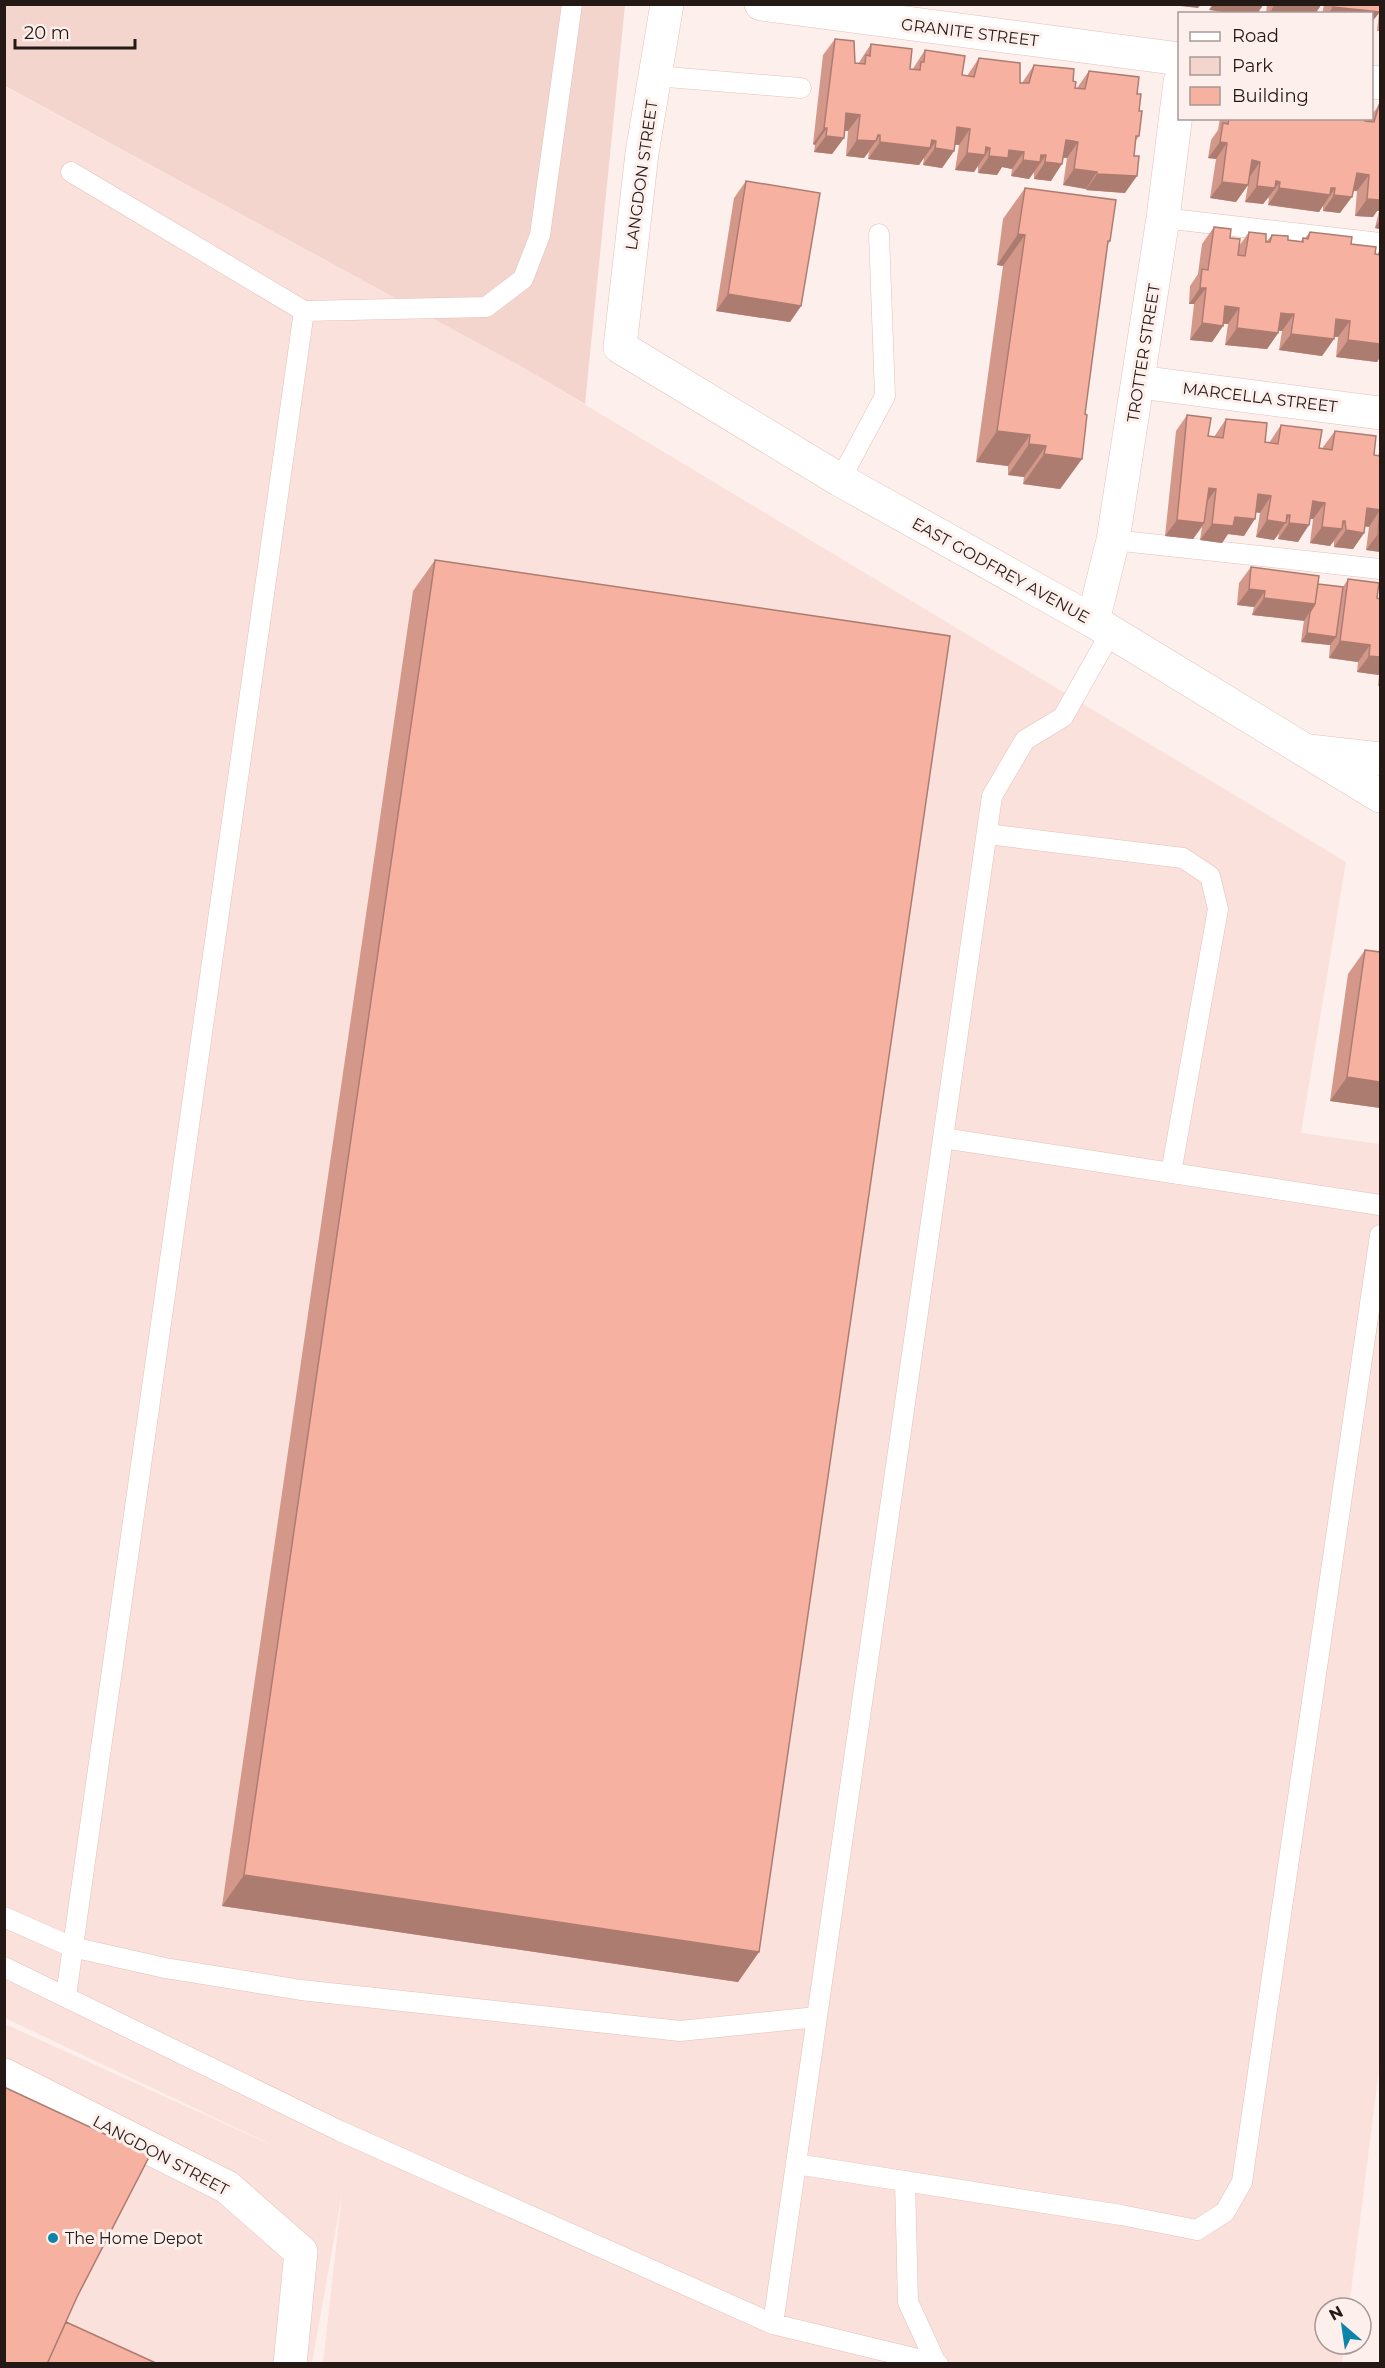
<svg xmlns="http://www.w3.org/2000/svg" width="1385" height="2368" font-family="Montserrat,sans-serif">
	<rect width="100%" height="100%" fill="#fdefec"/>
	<path fill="#fbe1db" d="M 4,86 L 524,368 L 1346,862 L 1301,1133 L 1380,1144 L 1380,2061 L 1349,2308 L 1325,2308 L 1325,2344 L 1345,2344 L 1342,2363 L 323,2363 L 342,2194 L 312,2363 L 5,2363 L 5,2024 L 289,2153 L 5,2018 Z"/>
	<path fill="#f4d5cd" d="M 4,5 L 625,5 L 585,404 L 524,368 L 5,86 Z"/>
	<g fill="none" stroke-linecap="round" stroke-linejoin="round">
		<g stroke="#e2c1b8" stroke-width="21">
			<path id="service" d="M 655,76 L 801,88
				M 71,172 L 304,311 L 486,307 L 523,279 L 540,235 L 572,4
				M 1163,218 L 1380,243
				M 840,480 L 885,396 L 879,234
				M 1113,540 L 1380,569
				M 987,834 L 1183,858 L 1210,876 L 1218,909 L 1171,1173
				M 943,1138 L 1380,1205
				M 4,1917 L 72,1947 L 165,1968 L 301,1990 L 680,2031 L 817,2017
				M 4,1967 L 340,2131 L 773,2324
				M 66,1996 L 304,311
				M 796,2164 L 1121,2215 L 1197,2230 L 1225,2212 L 1242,2182 L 1380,1235
				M 905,2181 L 908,2302 L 936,2363
				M 938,2364 L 773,2324 L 992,796 L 1025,740 L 1063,717 L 1111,632"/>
		</g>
		<g stroke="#e2c1b8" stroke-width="34">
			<path id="minor" d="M 761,4 L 1180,59
				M 1372,82 L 1380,83
				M 1139,382 L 1380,413
				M 1093,621 L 1113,540 L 1163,218 L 1180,82
				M 1309,751 L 1380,759
				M 4,2075 L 227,2187 L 301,2252 L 290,2364"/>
		</g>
		<g stroke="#e2c1b8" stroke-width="34">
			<path id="tertiary" d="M 667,4 L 642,153 L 620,347 L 840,480 L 1093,621 L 1380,796"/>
		</g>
		<use href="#service" stroke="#fff" stroke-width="20"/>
		<use href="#minor" stroke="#fff" stroke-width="33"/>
		<use href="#tertiary" stroke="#fff" stroke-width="33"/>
	</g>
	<path fill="#d4988a" d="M 1267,4 L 1380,4 L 1380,31 L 1377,31 L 1379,12 L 1371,23 L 1371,14 L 1322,14 L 1324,5 L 1321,5 L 1315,14 L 1266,14 Z
		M 835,39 L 855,63 L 859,63 L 860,61 L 871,44 L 910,69 L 913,69 L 914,67 L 925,50 L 962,75 L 967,76 L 979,58 L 1020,83 L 1022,83 L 1034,65 L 1073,81 L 1075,88 L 1077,88 L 1089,71 L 1137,94 L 1139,136 L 1135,142 L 1125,193 L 1086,190 L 1086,189 L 1063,185 L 1067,158 L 1063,158 L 1051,181 L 1034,179 L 1034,172 L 1029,179 L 1011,176 L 1012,169 L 1002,167 L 997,175 L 978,173 L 978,165 L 974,172 L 955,170 L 959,145 L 955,145 L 954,151 L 942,168 L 923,165 L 924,157 L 919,165 L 868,159 L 869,152 L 864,158 L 846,156 L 848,131 L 845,131 L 844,138 L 832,154 L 814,152 L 815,145 L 813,144 L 823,55 Z
		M 1379,105 L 1380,105 L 1380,229 L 1375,228 L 1379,211 L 1377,211 L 1373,217 L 1355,216 L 1357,191 L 1353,191 L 1340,213 L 1323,211 L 1323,205 L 1319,212 L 1268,205 L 1269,198 L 1268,198 L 1263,204 L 1245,202 L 1248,185 L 1236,202 L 1210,198 L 1216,159 L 1208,158 L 1211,140 L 1218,130 L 1220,118 L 1365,118 L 1365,121 L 1367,122 L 1370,118 L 1371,118 L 1371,116 Z
		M 746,181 L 801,306 L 790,322 L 716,311 L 734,198 Z
		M 1025,188 L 1110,241 L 1107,246 L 1085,414 L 1082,459 L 1060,489 L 1023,484 L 1024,477 L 1008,475 L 1008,466 L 976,462 L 1003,266 L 997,265 L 1003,219 Z
		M 1214,227 L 1230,238 L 1239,246 L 1249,232 L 1266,242 L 1272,235 L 1288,240 L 1301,241 L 1303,238 L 1305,238 L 1310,232 L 1351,244 L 1375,254 L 1377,255 L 1380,249 L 1380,357 L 1377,362 L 1336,357 L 1338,337 L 1334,337 L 1334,339 L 1322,356 L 1279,350 L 1282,331 L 1279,330 L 1278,333 L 1267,349 L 1225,345 L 1228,324 L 1224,324 L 1223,326 L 1212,342 L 1190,340 L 1194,304 L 1189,304 L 1190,286 L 1198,274 L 1202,244 Z
		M 1187,415 L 1208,436 L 1214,437 L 1226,419 L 1265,442 L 1269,443 L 1281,425 L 1319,448 L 1323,449 L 1323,447 L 1335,431 L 1374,455 L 1378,456 L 1380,450 L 1380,552 L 1366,550 L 1369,527 L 1365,526 L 1364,533 L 1353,549 L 1334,547 L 1334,541 L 1330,546 L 1310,543 L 1313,519 L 1310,519 L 1298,542 L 1278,539 L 1279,534 L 1274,540 L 1256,537 L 1260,513 L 1256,512 L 1244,536 L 1228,534 L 1222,543 L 1200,540 L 1202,527 L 1193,539 L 1165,536 L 1176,431 Z
		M 435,560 L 759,1952 L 738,1982 L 222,1906 L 413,591 Z
		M 1251,567 L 1318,584 L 1343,587 L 1348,579 L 1377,598 L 1380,599 L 1380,686 L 1378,686 L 1379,675 L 1357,672 L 1358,662 L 1329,658 L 1330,645 L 1301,642 L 1304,620 L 1252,615 L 1254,607 L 1237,605 L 1239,583 Z
		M 1365,950 L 1380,952 L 1380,1108 L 1330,1101 L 1348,974 Z"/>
	<path fill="#ad7c71" d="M 1163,4 L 1201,4 L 1198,8 Z
		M 1213,4 L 1264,4 L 1257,14 L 1235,14 L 1209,10 Z
		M 1275,4 L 1315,4 L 1321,5 L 1315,14 L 1269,14 Z
		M 1333,7 L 1380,12 L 1371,23 L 1371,14 L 1328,14 Z
		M 846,113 L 860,115 L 848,131 L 835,129 Z
		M 957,127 L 970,129 L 959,145 L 945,143 Z
		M 824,128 L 827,128 L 815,145 L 813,144 Z
		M 878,135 L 880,135 L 864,158 L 846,156 L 857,140 Z
		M 826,136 L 844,138 L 832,154 L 814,152 Z
		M 932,140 L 936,141 L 919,165 L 868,159 L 880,142 Z
		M 1066,140 L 1078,142 L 1067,158 L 1061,157 Z
		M 1220,142 L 1227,143 L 1216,159 L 1208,158 Z
		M 986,147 L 990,148 L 974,172 L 955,170 L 967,153 Z
		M 935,148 L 954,151 L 942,168 L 923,165 Z
		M 1009,150 L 1024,152 L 1012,169 L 1002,167 L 997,175 L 978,173 L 989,156 Z
		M 1041,155 L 1046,155 L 1029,179 L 1011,176 L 1023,160 Z
		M 1252,160 L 1260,162 L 1249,178 Z
		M 1045,162 L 1062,164 L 1051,181 L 1034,179 Z
		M 1074,169 L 1097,172 L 1086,189 L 1063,185 Z
		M 1357,173 L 1369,175 L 1357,191 L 1345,189 Z
		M 1097,174 L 1137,176 L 1125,193 L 1086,190 Z
		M 1276,181 L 1280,182 L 1263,204 L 1245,202 L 1257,186 Z
		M 1222,182 L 1248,185 L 1236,202 L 1210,198 Z
		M 1279,188 L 1335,188 L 1319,212 L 1268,205 Z
		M 1334,195 L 1352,197 L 1340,213 L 1323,211 Z
		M 1367,199 L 1380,200 L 1380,208 L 1379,211 L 1377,211 L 1373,217 L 1355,216 Z
		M 1380,220 L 1380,229 L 1375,228 Z
		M 1018,234 L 1025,235 L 1003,266 L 997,265 Z
		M 1200,288 L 1206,288 L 1194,304 L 1189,304 Z
		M 728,294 L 801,306 L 790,322 L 716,311 Z
		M 1225,306 L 1239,308 L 1228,324 L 1214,323 Z
		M 1281,313 L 1294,314 L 1282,331 L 1269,330 Z
		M 1336,319 L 1350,321 L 1338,337 L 1324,335 Z
		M 1202,323 L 1223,326 L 1212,342 L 1190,340 Z
		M 1237,328 L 1278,333 L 1267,349 L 1225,345 Z
		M 1291,334 L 1334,339 L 1322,356 L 1279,350 Z
		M 1348,340 L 1380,344 L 1380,357 L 1377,362 L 1336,357 Z
		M 997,431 L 1030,435 L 1008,466 L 976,462 Z
		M 1029,444 L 1046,446 L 1024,477 L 1008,475 Z
		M 1044,454 L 1082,459 L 1060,489 L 1023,484 Z
		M 1209,488 L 1216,489 L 1204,506 Z
		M 1258,494 L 1271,496 L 1260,513 L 1247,511 Z
		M 1313,501 L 1325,503 L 1313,519 L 1306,518 Z
		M 1367,508 L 1380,510 L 1369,527 L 1356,525 Z
		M 1287,515 L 1290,515 L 1274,540 L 1256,537 L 1267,520 Z
		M 1235,517 L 1255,519 L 1244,536 L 1228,534 L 1222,543 L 1200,540 L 1212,524 Z
		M 1177,520 L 1204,523 L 1193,539 L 1165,536 Z
		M 1343,521 L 1345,521 L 1340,529 L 1342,529 L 1330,546 L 1310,543 L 1322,527 Z
		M 1289,523 L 1309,525 L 1298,542 L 1278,539 Z
		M 1346,530 L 1364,533 L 1353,549 L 1334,547 Z
		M 1378,534 L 1380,534 L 1380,552 L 1366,550 Z
		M 1249,589 L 1265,591 L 1254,607 L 1237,605 Z
		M 1264,598 L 1315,604 L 1304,621 L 1252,615 Z
		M 1307,633 L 1336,637 L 1330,645 L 1301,642 Z
		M 1340,641 L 1370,645 L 1358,662 L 1329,658 Z
		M 1369,656 L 1380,657 L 1380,672 L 1379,675 L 1357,672 Z
		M 1347,1077 L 1380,1082 L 1380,1108 L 1330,1101 Z
		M 244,1875 L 759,1952 L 738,1982 L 222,1906 Z"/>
	<path fill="#f7b1a1" stroke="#ad7c71" stroke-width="1.5" d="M 1333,4 L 1380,4 L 1380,12 L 1333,7 Z
		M 835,39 L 854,41 L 855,63 L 865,64 L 866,55 L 870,56 L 871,44 L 912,49 L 910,69 L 920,70 L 921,62 L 924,62 L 925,50 L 965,56 L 962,75 L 974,77 L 979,58 L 1020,63 L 1020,83 L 1029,83 L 1034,65 L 1074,69 L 1073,81 L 1076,82 L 1075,88 L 1085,89 L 1089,71 L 1139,77 L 1137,94 L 1141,94 L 1139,111 L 1142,111 L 1139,136 L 1136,136 L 1134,156 L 1139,156 L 1137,176 L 1097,174 L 1097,172 L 1074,169 L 1078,142 L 1073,141 L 1066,140 L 1062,164 L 1045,162 L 1046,155 L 1041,155 L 1040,162 L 1023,160 L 1024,152 L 1009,150 L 1008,158 L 989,156 L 990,148 L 986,147 L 985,155 L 967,153 L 970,129 L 957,127 L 954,151 L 935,148 L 936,141 L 932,140 L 930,148 L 880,142 L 880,135 L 878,135 L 876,141 L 857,140 L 860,115 L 846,113 L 844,138 L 826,136 L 827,128 L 824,128 Z
		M 1379,105 L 1380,105 L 1380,200 L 1367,199 L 1369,175 L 1357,173 L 1352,197 L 1334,195 L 1335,188 L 1331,188 L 1330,195 L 1279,188 L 1280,182 L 1276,181 L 1275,188 L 1257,186 L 1260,162 L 1252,160 L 1248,185 L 1222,182 L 1227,143 L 1220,142 L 1223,123 L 1228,124 L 1229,118 L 1365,118 L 1365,121 L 1374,122 Z
		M 746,181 L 820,193 L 801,306 L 728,294 Z
		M 1025,188 L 1116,200 L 1110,241 L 1108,241 L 1085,414 L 1087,415 L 1082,459 L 1044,454 L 1046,446 L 1029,444 L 1030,435 L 997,431 L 1025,235 L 1018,234 Z
		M 1214,227 L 1231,229 L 1230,238 L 1240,239 L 1238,255 L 1245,256 L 1249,232 L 1266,234 L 1266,242 L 1270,242 L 1272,235 L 1288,236 L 1288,240 L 1303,242 L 1303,238 L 1308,239 L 1310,232 L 1352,237 L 1351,244 L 1376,247 L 1375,254 L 1380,255 L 1380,254 L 1380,344 L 1348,340 L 1350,321 L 1336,319 L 1334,339 L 1291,334 L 1294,314 L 1288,314 L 1281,313 L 1278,333 L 1237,328 L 1239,308 L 1225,306 L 1223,326 L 1202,323 L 1206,288 L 1200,288 L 1202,269 L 1208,270 Z
		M 1187,415 L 1211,418 L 1208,436 L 1223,438 L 1226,419 L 1267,423 L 1265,442 L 1278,444 L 1281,425 L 1322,430 L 1319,448 L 1332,450 L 1335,431 L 1376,436 L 1374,455 L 1380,456 L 1380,534 L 1378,534 L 1380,510 L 1367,508 L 1364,533 L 1346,530 L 1345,521 L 1343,521 L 1342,529 L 1322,527 L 1325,503 L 1318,502 L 1313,501 L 1309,525 L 1289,523 L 1290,515 L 1287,515 L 1286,523 L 1267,520 L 1271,496 L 1258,494 L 1255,519 L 1235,517 L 1233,526 L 1212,524 L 1216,489 L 1209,488 L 1204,523 L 1177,520 Z
		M 435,560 L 950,636 L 759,1952 L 244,1875 Z
		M 1251,567 L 1319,576 L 1315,604 L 1264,598 L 1265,591 L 1249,589 Z
		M 1348,579 L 1379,583 L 1377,598 L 1380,599 L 1380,657 L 1369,656 L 1370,645 L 1340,641 Z
		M 1318,584 L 1343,587 L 1336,637 L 1307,633 L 1310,612 L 1315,604 Z
		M 1365,950 L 1380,952 L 1380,1082 L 1347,1077 Z
		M 4,2087 L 150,2155 L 77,2297 L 47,2364 L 4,2364 Z
		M 66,2322 L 158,2364 L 47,2364 Z"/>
	<circle fill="#0d84a9" stroke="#fdefec" stroke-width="2" cx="53" cy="2238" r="6"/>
	<g text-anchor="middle" stroke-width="6" stroke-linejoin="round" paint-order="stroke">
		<g font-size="16" fill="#251916" stroke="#fdefec">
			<text transform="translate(970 32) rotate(7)" y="6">GRANITE STREET</text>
			<text transform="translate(641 175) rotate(-82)" y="6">LANGDON STREET</text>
			<text transform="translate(1143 353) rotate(-81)" y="6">TROTTER STREET</text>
			<text transform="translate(1260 397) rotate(7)" y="6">MARCELLA STREET</text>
			<text transform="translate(1001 570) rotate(29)" y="6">EAST GODFREY AVENUE</text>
			<text transform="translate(161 2155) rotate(28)" y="6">LANGDON STREET</text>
		</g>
		<g font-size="16" fill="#251916" stroke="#fdefec" text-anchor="start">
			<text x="65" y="2244">The Home Depot</text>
		</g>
	</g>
	<rect width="1385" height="2368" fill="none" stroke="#251916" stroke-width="12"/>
	<rect x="1178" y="12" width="195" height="108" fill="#fdefec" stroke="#a79996" stroke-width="1.5"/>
	<rect x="1190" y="32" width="30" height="9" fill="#ffffff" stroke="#a79996" stroke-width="1.5"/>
	<text x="1232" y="42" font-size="18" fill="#251916">Road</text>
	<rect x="1190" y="57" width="30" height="18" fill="#f4d5cd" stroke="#a79996" stroke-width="1.5"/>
	<text x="1232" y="72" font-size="18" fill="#251916">Park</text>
	<rect x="1190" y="87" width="30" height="18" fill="#f7b1a1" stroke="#a79996" stroke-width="1.5"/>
	<text x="1232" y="102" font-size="18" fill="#251916">Building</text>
	<g transform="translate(1343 2326) rotate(331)"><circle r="28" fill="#fdefec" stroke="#a79996" stroke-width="1.5"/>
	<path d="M0-4.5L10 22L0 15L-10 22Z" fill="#0d84a9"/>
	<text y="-9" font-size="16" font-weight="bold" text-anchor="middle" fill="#251916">N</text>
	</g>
	<path d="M15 39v9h120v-9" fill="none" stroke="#251916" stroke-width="3"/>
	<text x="24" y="39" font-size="18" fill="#251916" stroke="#fdefec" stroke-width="4.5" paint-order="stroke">20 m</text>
</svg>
